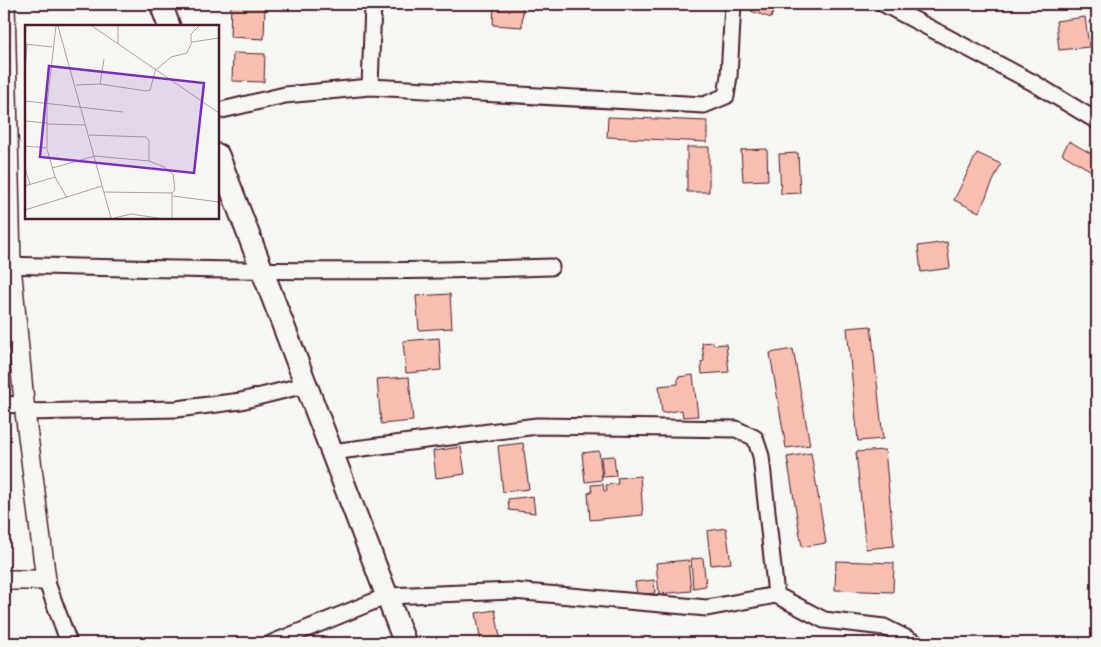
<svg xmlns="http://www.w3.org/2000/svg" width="1101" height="647" font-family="Pangolin,sans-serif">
	<rect width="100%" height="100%" fill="#f6f6f2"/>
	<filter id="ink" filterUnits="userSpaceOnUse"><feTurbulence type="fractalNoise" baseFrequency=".02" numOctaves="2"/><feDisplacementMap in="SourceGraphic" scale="10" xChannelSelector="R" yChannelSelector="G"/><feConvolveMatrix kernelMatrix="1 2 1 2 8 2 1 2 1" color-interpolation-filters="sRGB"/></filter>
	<g filter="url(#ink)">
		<path fill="#f8beb0" stroke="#4a1f2b" d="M 231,4 L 265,4 L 264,39 L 230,37 Z
			M 494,4 L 523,4 L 522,27 L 493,25 Z
			M 754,4 L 776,5 L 771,18 L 751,11 Z
			M 1085,17 L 1089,47 L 1059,50 L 1056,21 Z
			M 233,53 L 265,54 L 264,82 L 232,81 Z
			M 608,117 L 707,121 L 707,142 L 607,137 Z
			M 1069,141 L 1097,157 L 1097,174 L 1062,154 Z
			M 687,147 L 709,147 L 709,192 L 687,192 Z
			M 767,149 L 768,180 L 743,181 L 741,150 Z
			M 798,153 L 800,193 L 781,194 L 779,154 Z
			M 977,153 L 1001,164 L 979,212 L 954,200 Z
			M 947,242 L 950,268 L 921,272 L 918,246 Z
			M 450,294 L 452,328 L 419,330 L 416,296 Z
			M 871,326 L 883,439 L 858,441 L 847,328 Z
			M 439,338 L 441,370 L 406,373 L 403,341 Z
			M 713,342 L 714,345 L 726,344 L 729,372 L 702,374 L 701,362 L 704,361 L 702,343 Z
			M 793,349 L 810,445 L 786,448 L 770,353 Z
			M 693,375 L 698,416 L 683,417 L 682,410 L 662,413 L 659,386 L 678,384 L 678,377 Z
			M 409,377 L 413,421 L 381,424 L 377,379 Z
			M 523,443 L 529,489 L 503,492 L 498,446 Z
			M 461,447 L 465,474 L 436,478 L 433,451 Z
			M 885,450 L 894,546 L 866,549 L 856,452 Z
			M 599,451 L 602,480 L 585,482 L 582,453 Z
			M 811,453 L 826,543 L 802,547 L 787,457 Z
			M 614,456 L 616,476 L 603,477 L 601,457 Z
			M 640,476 L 643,515 L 590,520 L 588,493 L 592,492 L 591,485 L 603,484 L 604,491 L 607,491 L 606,485 L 618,484 L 617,478 Z
			M 533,496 L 535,513 L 509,510 L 508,499 Z
			M 726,528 L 731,563 L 711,565 L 707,531 Z
			M 703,558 L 706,586 L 693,588 L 691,559 Z
			M 688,560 L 691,591 L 659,594 L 656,563 Z
			M 836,561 L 894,563 L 893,592 L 835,590 Z
			M 654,580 L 655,593 L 637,595 L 635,582 Z
			M 495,610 L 501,643 L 481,643 L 476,613 Z
			M 721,639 L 721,643 L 658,643 L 658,642 Z"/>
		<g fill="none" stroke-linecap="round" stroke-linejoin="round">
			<g stroke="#4a1f2b" stroke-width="19">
				<path id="minor" d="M 884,4 L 1032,82 L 1097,121
					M 370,87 L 373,4
					M 218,111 L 285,95 L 370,87 L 704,105 L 726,96 L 729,76 L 733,4
					M 4,265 C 186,270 369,274 551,267
					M 4,405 L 24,404
					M 25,412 L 177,409 L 241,401 L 305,385
					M 331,452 L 537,426 L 736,429 L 755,438 L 761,456 L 776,595
					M 46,580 L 69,643
					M 272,643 L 387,596 L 513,591 L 707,608 L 776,595 L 824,620 L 884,627 L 916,643"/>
			</g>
			<g stroke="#4a1f2b" stroke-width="22">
				<path id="tertiary" d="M 4,580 L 46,580 L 25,412 L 11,265 L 5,4"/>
			</g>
			<g stroke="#4a1f2b" stroke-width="25">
				<path id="secondary" d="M 161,4 L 169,26
					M 218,155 L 405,643"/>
			</g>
			<use href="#minor" stroke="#f6f6f2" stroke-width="15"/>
			<use href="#tertiary" stroke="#f6f6f2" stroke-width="19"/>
			<use href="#secondary" stroke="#f6f6f2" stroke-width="21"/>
		</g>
	</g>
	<g transform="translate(25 25)">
		<rect width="194" height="194" fill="#f6f6f2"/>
		<path fill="none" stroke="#b1a0a2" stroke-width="1" d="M 33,1 L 86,193M 67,1 L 194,88M 166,17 L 166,9 L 174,1M 0,19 L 27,22M 93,19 L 93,1M 0,44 L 2,20M 132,44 L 146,32 L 162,28 L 167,17 L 194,13M 75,59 L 79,34M 51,60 L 75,59 L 121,66 L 125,65 L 131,43M 0,76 L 98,87M 0,96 L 22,98M 22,99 L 60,100M 64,110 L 121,112 L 124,116 L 124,136M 0,121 L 22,123 L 22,79 L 31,1M 22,124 L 30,152 L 42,173M 0,143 L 5,159M 27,143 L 70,131 L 124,136 L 139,142 L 148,149 L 150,165 L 147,168 L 147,193M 0,161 L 30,152M 79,167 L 147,168M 148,171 L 194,177M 0,185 L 77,161M 89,193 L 106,189 L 133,193"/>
		<path fill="#7b2cbf" fill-opacity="0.15" stroke="#7b2cbf" stroke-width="2.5" d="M 24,41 L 179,58 L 169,148 L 15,132 Z"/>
		<rect width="194" height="194" fill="none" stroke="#4a1f2b" stroke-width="2.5"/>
	</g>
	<rect width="1101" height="647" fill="none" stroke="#f6f6f2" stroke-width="20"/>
	<rect x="10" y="10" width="1081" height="627" fill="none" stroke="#4a1f2b" stroke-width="2" filter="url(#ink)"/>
</svg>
